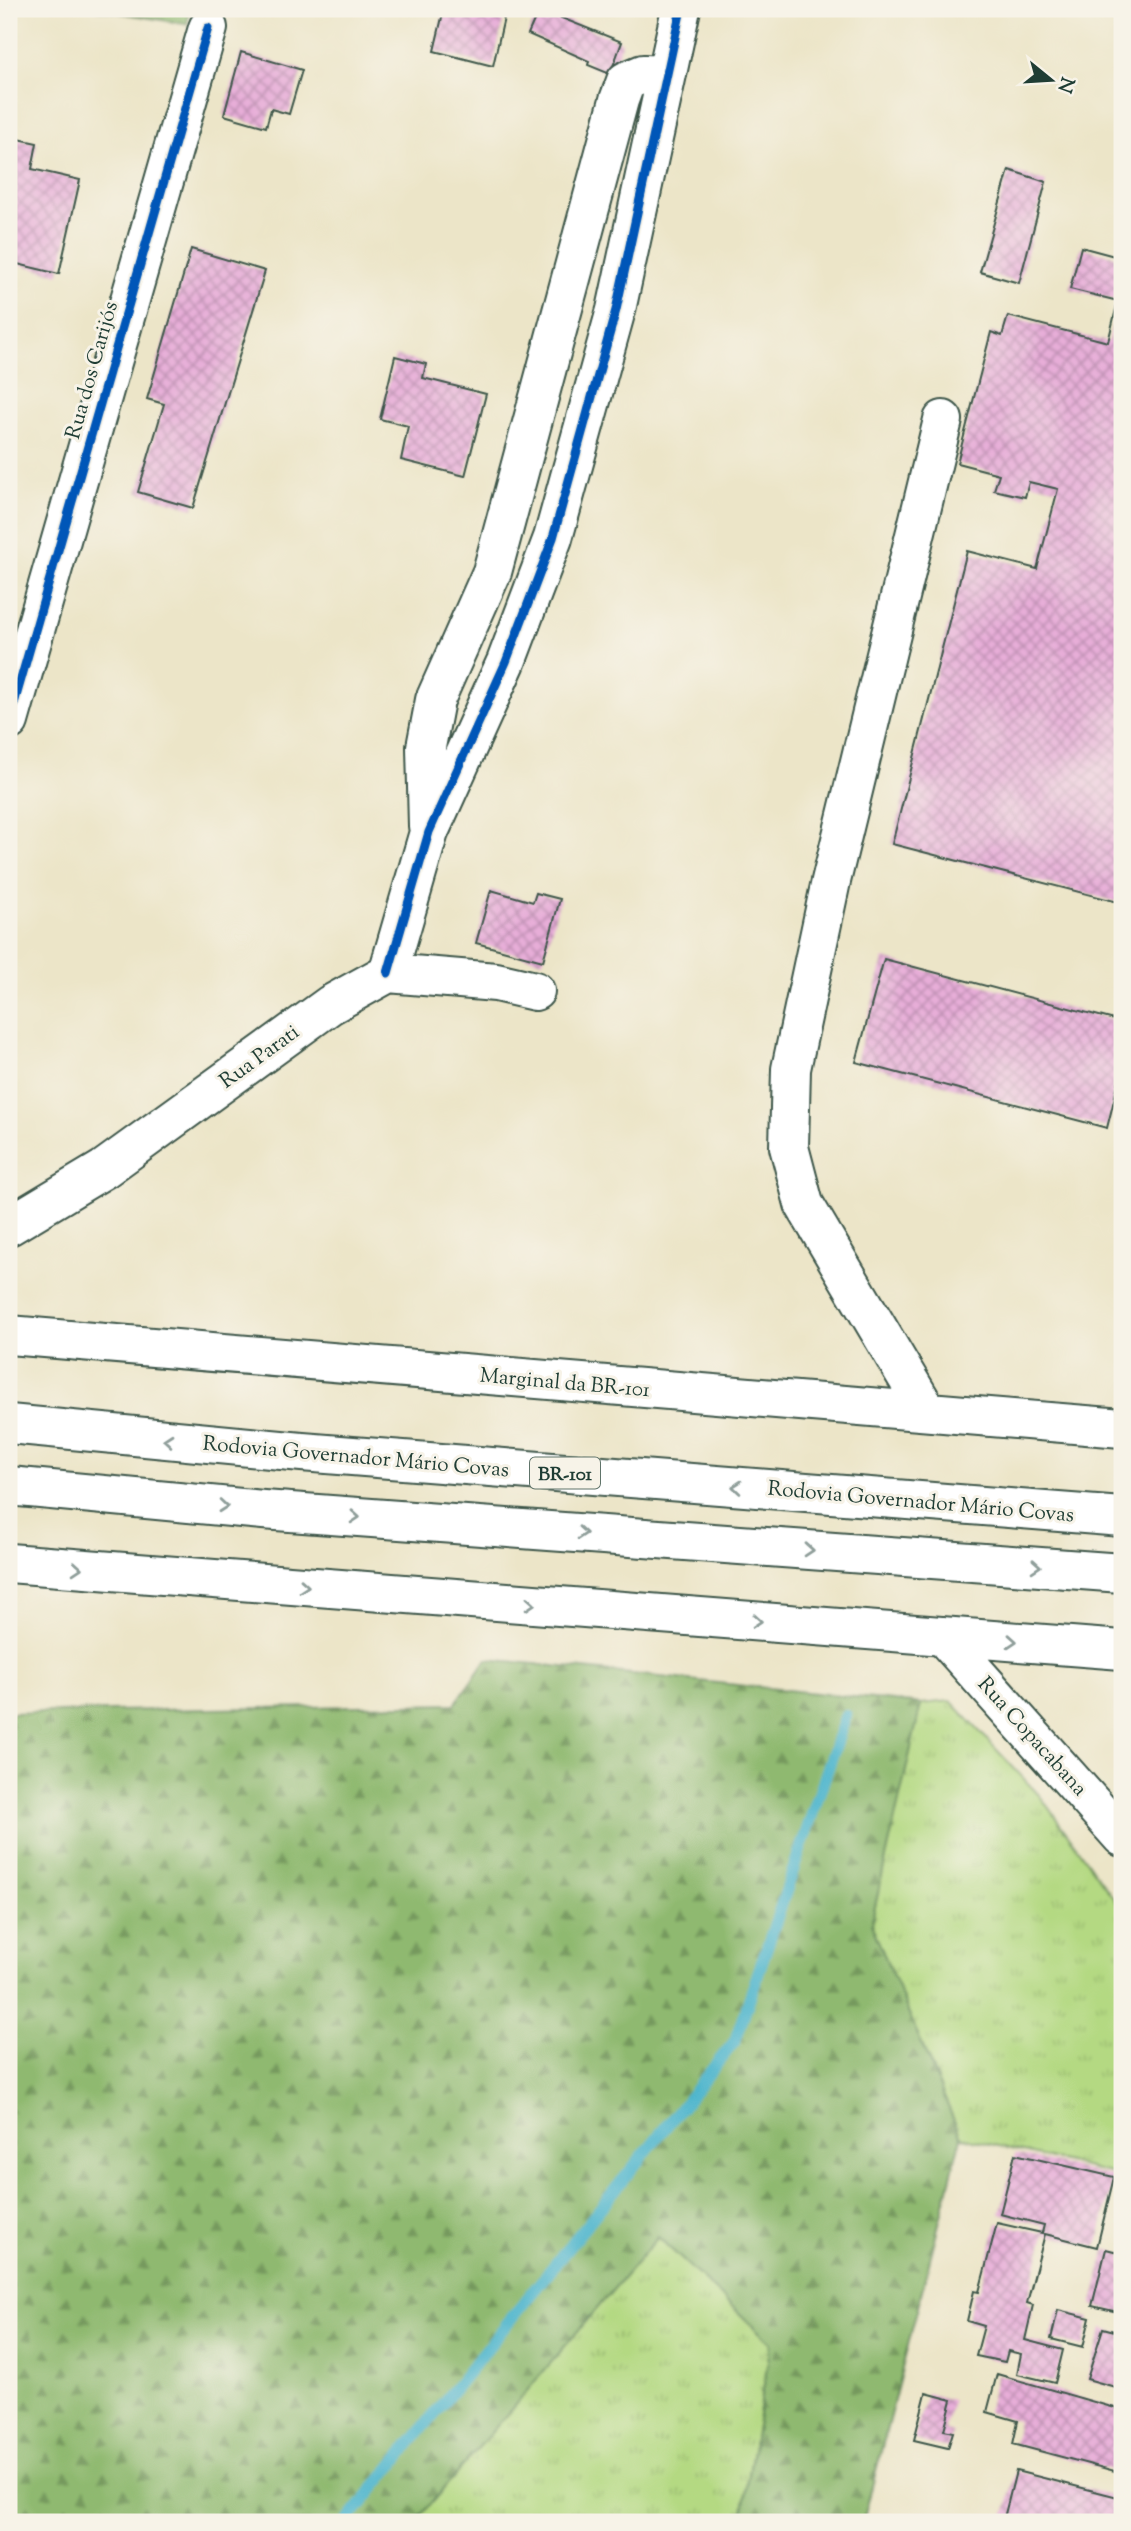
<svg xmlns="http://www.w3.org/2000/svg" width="1131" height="2531" font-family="'Sorts Mill Goudy',serif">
	<defs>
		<pattern id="grass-tufts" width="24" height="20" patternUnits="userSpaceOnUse" patternTransform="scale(1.75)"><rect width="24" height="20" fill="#b4d982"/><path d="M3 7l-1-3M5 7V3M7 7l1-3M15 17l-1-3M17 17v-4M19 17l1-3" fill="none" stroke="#9abb71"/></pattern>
		<pattern id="forest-firs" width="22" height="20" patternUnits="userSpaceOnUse" patternTransform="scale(1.75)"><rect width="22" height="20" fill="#8fb970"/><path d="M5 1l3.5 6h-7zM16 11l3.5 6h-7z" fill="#74985d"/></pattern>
		<pattern id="building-cross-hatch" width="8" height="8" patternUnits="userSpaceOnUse" patternTransform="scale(1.75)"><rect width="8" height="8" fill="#e7add8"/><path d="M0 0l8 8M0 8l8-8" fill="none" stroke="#bb8eb0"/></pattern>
	</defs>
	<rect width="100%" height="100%" fill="#f7f3e8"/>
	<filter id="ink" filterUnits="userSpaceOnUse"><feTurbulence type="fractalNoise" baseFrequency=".0143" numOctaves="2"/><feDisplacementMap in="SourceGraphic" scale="14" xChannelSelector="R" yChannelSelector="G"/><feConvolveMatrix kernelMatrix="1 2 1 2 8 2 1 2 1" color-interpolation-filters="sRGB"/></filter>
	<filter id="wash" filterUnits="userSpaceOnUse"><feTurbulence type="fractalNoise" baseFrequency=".00686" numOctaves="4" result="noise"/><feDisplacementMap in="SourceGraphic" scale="28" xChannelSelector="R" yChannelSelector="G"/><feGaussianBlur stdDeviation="1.57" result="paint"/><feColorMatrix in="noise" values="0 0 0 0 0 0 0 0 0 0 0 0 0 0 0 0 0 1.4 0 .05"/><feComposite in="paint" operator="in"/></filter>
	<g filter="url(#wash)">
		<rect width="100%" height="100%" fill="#ece5c8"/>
		<path fill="url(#grass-tufts)" stroke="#6a8b5b" stroke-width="2" d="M 951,1701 L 1040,1796 L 1122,1910 L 1122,2176 L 961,2137 L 871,1924 L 921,1704 Z
			M 658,2237 L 771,2343 L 741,2522 L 415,2522 Z"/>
		<path fill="url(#forest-firs)" stroke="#577b52" stroke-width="2" d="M 97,9 L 190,9 L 187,24 Z
			M 487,1659 L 921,1704 L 871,1924 L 961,2137 L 863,2522 L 741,2522 L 771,2343 L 658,2237 L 415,2522 L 9,2522 L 9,1713 L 455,1704 Z"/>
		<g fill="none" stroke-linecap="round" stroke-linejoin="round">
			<path stroke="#4fb6cd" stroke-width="12" d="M 347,2522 L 735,2041 L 846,1715"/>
		</g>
		<g id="blocks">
			<path fill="url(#building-cross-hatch)" d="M 444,9 L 506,9 L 493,66 L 434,51 Z
				M 539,9 L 622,42 L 610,74 L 588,65 L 589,61 L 528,34 Z
				M 241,52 L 302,70 L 289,114 L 271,109 L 266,127 L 224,115 Z
				M 9,137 L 37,143 L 32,169 L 80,180 L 59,274 L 9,262 Z
				M 1009,170 L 1046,182 L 1019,283 L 980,272 Z
				M 1081,247 L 1122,258 L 1122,903 L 892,844 L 967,551 L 1037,569 L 1058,489 L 1029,482 L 1025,497 L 994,490 L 999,474 L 957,463 L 991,332 L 1002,336 L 1008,316 L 1108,342 L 1118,301 L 1070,289 Z
				M 191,249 L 265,271 L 193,508 L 138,492 L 164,404 L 147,399 Z
				M 395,356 L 426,364 L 423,378 L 486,394 L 465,476 L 401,460 L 408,426 L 380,419 Z
				M 491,890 L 533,902 L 536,893 L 560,899 L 543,961 L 476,943 Z
				M 884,959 L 1122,1022 L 1122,1068 L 1107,1128 L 856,1062 Z
				M 1015,2154 L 1114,2177 L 1097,2247 L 1045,2234 L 1027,2303 L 1033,2305 L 1025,2340 L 1063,2350 L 1055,2383 L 1017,2374 L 1021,2354 L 1008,2351 L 1005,2362 L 976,2356 L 984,2326 L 967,2321 L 974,2291 L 979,2292 L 997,2223 L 1042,2233 L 1044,2225 L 1000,2214 Z
				M 1106,2249 L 1122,2253 L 1122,2313 L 1092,2306 Z
				M 1058,2310 L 1090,2318 L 1083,2347 L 1051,2339 Z
				M 1103,2328 L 1122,2333 L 1122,2389 L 1087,2379 Z
				M 997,2374 L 1122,2410 L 1122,2473 L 1013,2444 L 1018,2421 L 987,2412 Z
				M 926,2393 L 952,2400 L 944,2430 L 953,2432 L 948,2448 L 914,2440 Z
				M 1016,2471 L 1122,2498 L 1122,2522 L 1003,2522 Z"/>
		</g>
	</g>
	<g filter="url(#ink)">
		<use href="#blocks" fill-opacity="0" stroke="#3e564a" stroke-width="2"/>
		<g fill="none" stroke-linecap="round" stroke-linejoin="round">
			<g stroke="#3e564a" stroke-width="42">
				<path id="minor" d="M 9,721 L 208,28
					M 428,826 L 426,747 L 435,700 L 492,572 L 619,100 L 626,81 L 643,74 L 666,75
					M 388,973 L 429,832 L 506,662 L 553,538 L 616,310 L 681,9
					M 9,1226 L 104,1169 L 330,1005 L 388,973 L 496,982 L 535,991
					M 927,1411 L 804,1204 L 789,1147 L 791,1069 L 831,881 L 943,420"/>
			</g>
			<g stroke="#3e564a" stroke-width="42">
				<path id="major" d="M 9,1335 L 1122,1428
					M 9,1563 L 1122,1650
					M 943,1636 L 1122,1837"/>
			</g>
			<g stroke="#3e564a" stroke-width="42">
				<path id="highway" d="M 9,1424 L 302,1452 L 1122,1517
					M 9,1486 L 263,1510 L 1122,1573"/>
			</g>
			<use href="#minor" stroke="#fff" stroke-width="38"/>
			<use href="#major" stroke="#fff" stroke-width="38"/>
			<use href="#highway" stroke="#fff" stroke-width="38"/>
			<g stroke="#f7f3e8" stroke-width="13">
				<path id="cycleway" d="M 9,721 L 208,28
					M 388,973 L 429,832 L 506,662 L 553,538 L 616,310 L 681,9"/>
			</g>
			<use href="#cycleway" stroke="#0057b8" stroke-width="9"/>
		</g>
		<defs><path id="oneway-chevron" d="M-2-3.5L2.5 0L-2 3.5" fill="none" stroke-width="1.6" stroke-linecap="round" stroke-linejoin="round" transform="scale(1.75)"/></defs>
		<g stroke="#8f9e9a">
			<use href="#oneway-chevron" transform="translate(168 1440) rotate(-175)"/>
			<use href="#oneway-chevron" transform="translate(737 1487) rotate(-175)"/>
			<use href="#oneway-chevron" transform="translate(223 1506) rotate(5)"/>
			<use href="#oneway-chevron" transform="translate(355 1517) rotate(4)"/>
			<use href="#oneway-chevron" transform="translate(582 1533) rotate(4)"/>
			<use href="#oneway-chevron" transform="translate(809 1550) rotate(4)"/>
			<use href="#oneway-chevron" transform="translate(1036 1566) rotate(4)"/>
			<use href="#oneway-chevron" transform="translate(77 1568) rotate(4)"/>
			<use href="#oneway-chevron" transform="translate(304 1586) rotate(4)"/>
			<use href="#oneway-chevron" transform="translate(530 1604) rotate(4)"/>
			<use href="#oneway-chevron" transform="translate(757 1621) rotate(4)"/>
			<use href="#oneway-chevron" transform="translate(1012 1641) rotate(4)"/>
		</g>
	</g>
	<g text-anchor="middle" stroke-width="6" stroke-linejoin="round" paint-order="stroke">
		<rect fill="#f7f3e8" stroke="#60746a" stroke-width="2" x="530" y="1457.5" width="70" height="31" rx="5"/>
		<g font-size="19" font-weight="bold" fill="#1f3d34">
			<text x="565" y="1480">BR-101</text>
		</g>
		<g font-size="21" fill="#1f3d34" stroke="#f7f3e8">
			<text transform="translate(91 370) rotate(-74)" y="7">Rua dos Carijós</text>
			<text transform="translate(259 1056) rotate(-36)" y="7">Rua Parati</text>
			<text transform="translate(565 1382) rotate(5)" y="7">Marginal da BR-101</text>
			<text transform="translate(356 1456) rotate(5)" y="7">Rodovia Governador Mário Covas</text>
			<text transform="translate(921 1501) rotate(5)" y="7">Rodovia Governador Mário Covas</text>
			<text transform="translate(1033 1736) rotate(48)" y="7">Rua Copacabana</text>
		</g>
	</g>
	<rect width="1131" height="2531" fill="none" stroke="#f7f3e8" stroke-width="35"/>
	<g transform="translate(1051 80) rotate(108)" stroke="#f7f3e8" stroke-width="5" paint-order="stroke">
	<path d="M0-5L12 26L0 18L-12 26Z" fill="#1f3d34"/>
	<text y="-10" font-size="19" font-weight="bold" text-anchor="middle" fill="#1f3d34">N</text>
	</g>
</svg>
